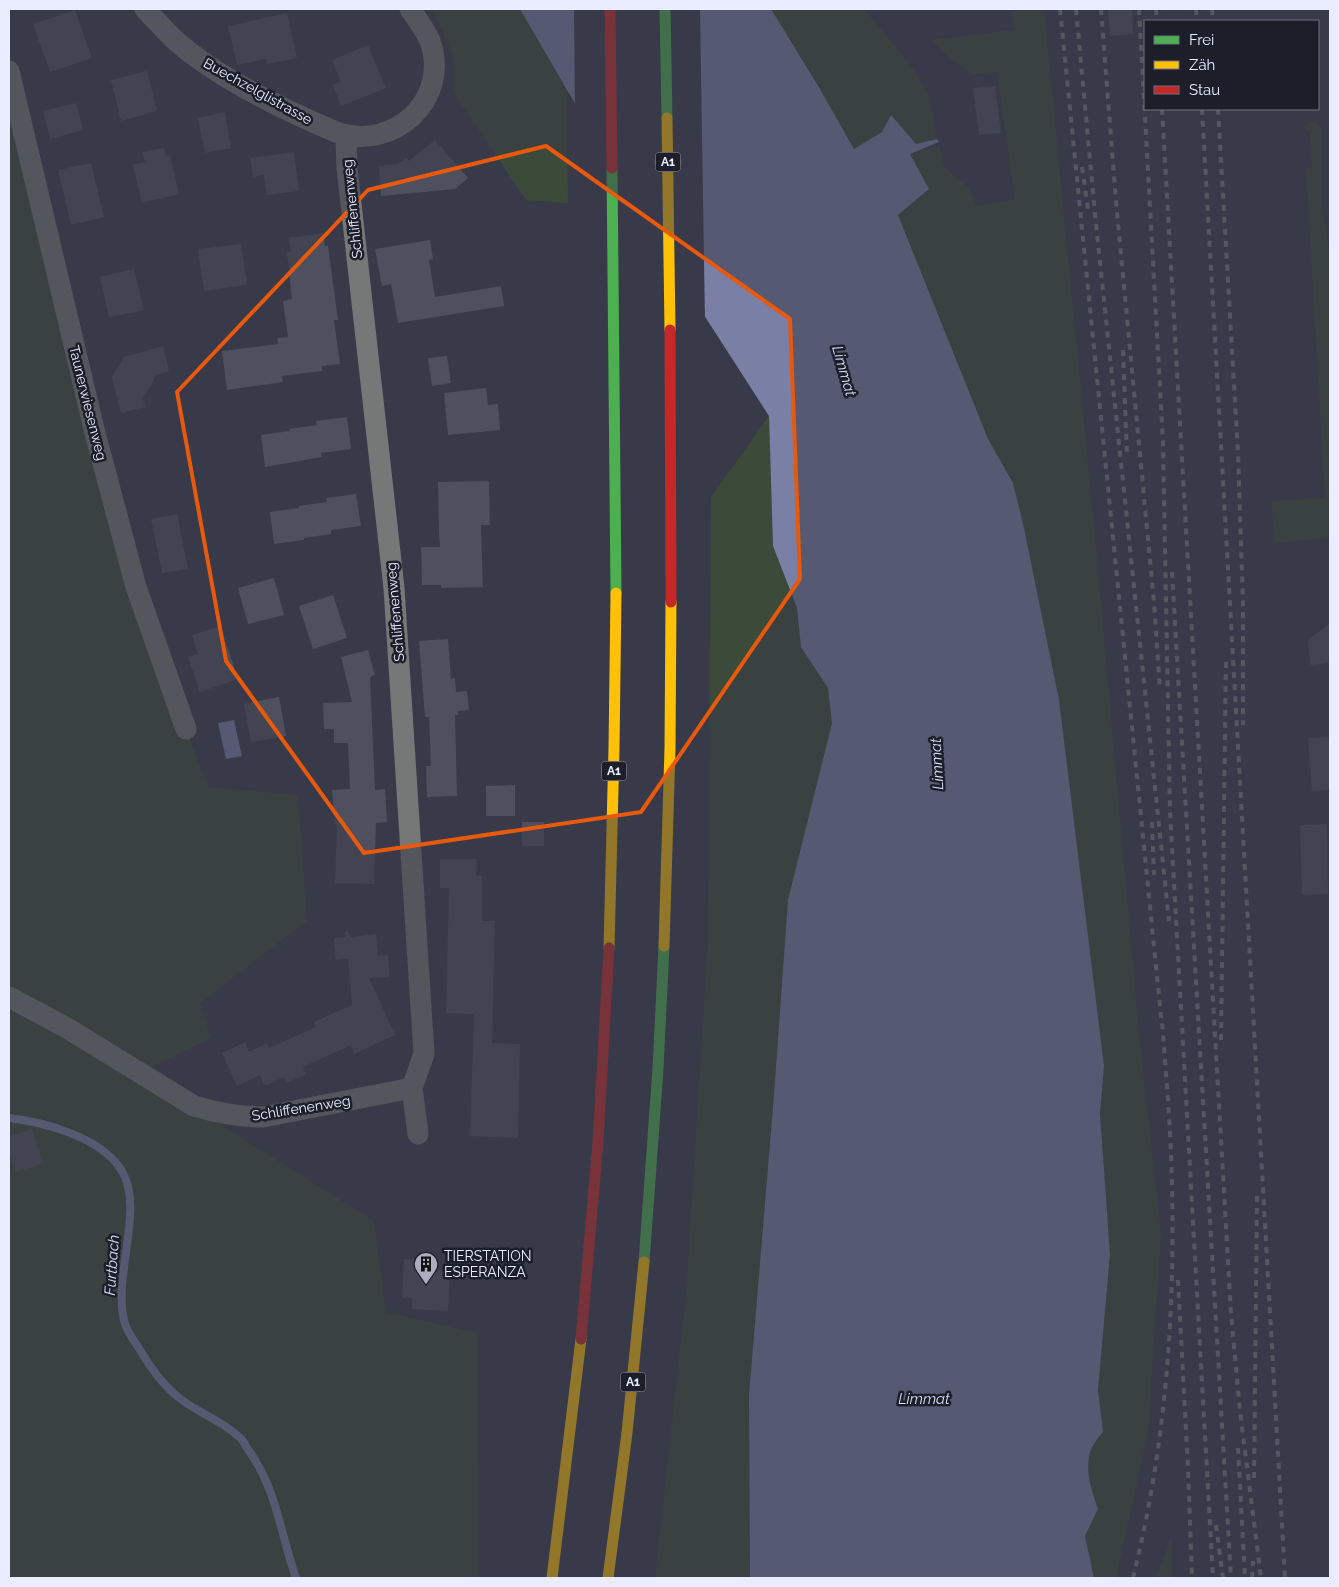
<svg xmlns="http://www.w3.org/2000/svg" width="1339" height="1587" font-family="Raleway,sans-serif">
	<rect width="100%" height="100%" fill="#383a49"/>
	<path fill="#3b4a39" d="M 430,9 L 520,9 L 567,90 L 568,203 L 526,200 L 454,93 L 453,55 L 435,15 Z
		M 771,9 L 864,9 L 908,62 L 929,94 L 937,139 L 916,144 L 882,132 L 854,149 L 820,89 Z
		M 1012,9 L 1044,9 L 1095,536 L 1139,1034 L 1161,1234 L 1148,1432 L 1116,1578 L 1094,1578 L 1085,1536 L 1098,1509 C 1092,1492 1086,1475 1089,1457 C 1090,1448 1097,1439 1103,1432 L 1098,1390 L 1110,1254 L 1100,1114 L 1104,1066 L 1059,700 L 1024,528 L 1013,483 L 988,439 L 898,215 L 929,189 L 910,154 L 939,145 L 944,167 L 969,188 L 977,206 L 1015,199 L 997,72 L 973,74 L 953,61 L 931,40 L 1014,30 Z
		M 9,74 L 53,255 L 186,729 L 208,787 L 298,795 L 307,921 L 200,1003 L 211,1038 L 141,1072 L 202,1113 L 374,1221 L 386,1312 L 477,1333 L 478,1578 L 9,1578 Z
		M 1310,122 L 1317,123 L 1322,130 L 1322,207 L 1329,249 L 1330,283 L 1330,538 L 1275,543 L 1271,501 L 1325,498 L 1306,168 L 1312,167 L 1310,131 L 1304,131 L 1305,126 Z
		M 769,416 L 773,546 L 797,608 L 801,647 L 828,688 L 832,723 L 788,900 L 774,1095 L 749,1395 L 750,1578 L 655,1578 L 686,1295 L 708,939 L 711,497 Z
		M 1172,1536 L 1172,1578 L 1156,1578 Z"/>
	<path fill="#7a7fa5" d="M 520,9 L 771,9 L 820,89 L 854,149 L 882,132 L 891,115 L 916,144 L 937,139 L 939,142 L 910,154 L 929,189 L 898,215 L 988,439 L 1013,483 L 1024,528 L 1059,700 L 1104,1066 L 1100,1114 L 1110,1254 L 1098,1390 L 1103,1432 C 1097,1439 1090,1448 1089,1457 C 1086,1475 1092,1492 1098,1509 L 1085,1536 L 1094,1578 L 750,1578 L 749,1395 L 774,1095 L 788,900 L 832,723 L 828,688 L 801,647 L 797,608 L 773,546 L 769,416 L 702,312 L 567,90 Z
		M 234,720 L 242,756 L 226,759 L 218,723 Z"/>
	<path fill="#383a49" d="M 574,9 L 700,9 L 705,322 L 575,109 Z"/>
	<g fill="none" stroke-linecap="round" stroke-linejoin="round">
		<path stroke="#7a7fa5" stroke-width="8" d="M 9,1118 C 44,1122 99,1137 120,1168 C 147,1207 111,1276 125,1324 C 128,1333 135,1342 140,1350 C 150,1367 162,1384 178,1397 C 196,1412 221,1420 238,1436 C 242,1439 245,1444 247,1448 C 277,1488 280,1533 296,1578"/>
	</g>
	<path fill="#4e505d" d="M 1108,9 L 1132,9 L 1133,34 L 1110,36 Z
		M 75,10 L 92,58 L 50,72 L 33,24 Z
		M 287,13 L 297,58 L 267,64 L 266,59 L 237,65 L 228,26 Z
		M 368,45 L 386,88 L 341,106 L 333,85 L 341,82 L 332,60 Z
		M 147,71 L 157,111 L 121,121 L 111,80 Z
		M 995,86 L 1001,133 L 979,135 L 973,88 Z
		M 76,103 L 83,130 L 50,139 L 43,111 Z
		M 225,112 L 231,148 L 205,153 L 198,118 Z
		M 435,140 L 468,178 L 455,189 L 381,196 L 379,166 L 397,164 L 406,158 L 409,161 Z
		M 164,148 L 166,156 L 170,155 L 179,194 L 142,203 L 133,165 L 145,162 L 142,152 Z
		M 294,152 L 299,191 L 267,195 L 264,175 L 253,177 L 250,158 Z
		M 91,163 L 104,217 L 71,225 L 58,170 Z
		M 323,233 L 325,246 L 328,246 L 338,320 L 334,320 L 340,364 L 322,366 L 322,371 L 282,376 L 283,382 L 227,390 L 222,351 L 278,344 L 277,338 L 288,337 L 283,301 L 292,299 L 287,252 L 291,252 L 289,238 Z
		M 430,240 L 433,259 L 429,260 L 435,297 L 501,286 L 504,306 L 398,323 L 391,284 L 382,286 L 375,249 Z
		M 241,244 L 247,285 L 204,291 L 198,249 Z
		M 134,269 L 144,310 L 109,317 L 100,277 Z
		M 163,346 L 169,371 L 156,375 L 150,387 L 143,397 L 145,407 L 121,413 L 112,377 L 124,357 Z
		M 447,356 L 451,383 L 432,386 L 428,358 Z
		M 486,388 L 488,405 L 498,404 L 500,430 L 448,435 L 444,393 Z
		M 347,417 L 351,449 L 321,453 L 322,457 L 265,467 L 261,435 L 290,431 L 289,429 L 317,425 L 316,421 Z
		M 489,481 L 490,525 L 481,525 L 483,587 L 441,588 L 441,585 L 422,585 L 421,547 L 440,547 L 439,532 L 438,482 Z
		M 356,494 L 361,526 L 331,530 L 331,534 L 304,538 L 304,540 L 274,544 L 270,512 L 299,508 L 299,506 L 327,502 L 326,498 Z
		M 177,514 L 188,569 L 162,573 L 151,519 Z
		M 274,578 L 284,615 L 248,624 L 238,588 Z
		M 333,595 L 347,638 L 313,649 L 299,606 Z
		M 1330,623 L 1330,663 L 1310,665 L 1308,640 Z
		M 220,626 L 238,679 L 200,692 L 188,657 L 198,654 L 192,635 Z
		M 448,639 L 451,679 L 455,678 L 456,692 L 467,691 L 469,710 L 458,711 L 458,715 L 455,715 L 457,796 L 427,797 L 426,766 L 431,766 L 429,717 L 425,717 L 419,641 Z
		M 368,650 L 375,675 L 370,677 L 375,790 L 385,789 L 387,822 L 376,823 L 374,884 L 335,883 L 337,825 L 335,825 L 332,790 L 350,789 L 348,743 L 334,743 L 334,729 L 324,729 L 323,703 L 352,702 L 341,657 Z
		M 279,697 L 286,736 L 251,742 L 244,704 Z
		M 1330,737 L 1330,790 L 1312,791 L 1308,738 Z
		M 515,785 L 515,816 L 486,816 L 486,786 Z
		M 522,822 L 544,822 L 544,846 L 522,846 Z
		M 1327,824 L 1328,894 L 1302,895 L 1300,825 Z
		M 440,859 L 477,859 L 476,875 L 482,876 L 482,921 L 495,921 L 492,1043 L 520,1044 L 518,1138 L 470,1136 L 474,1014 L 446,1013 L 449,888 L 440,888 Z
		M 348,931 L 351,937 L 376,934 L 378,956 L 388,955 L 390,977 L 369,978 L 395,1035 L 354,1054 L 351,1045 L 303,1067 L 306,1074 L 287,1083 L 284,1077 L 265,1086 L 260,1075 L 237,1086 L 222,1053 L 245,1042 L 249,1052 L 267,1043 L 269,1048 L 316,1027 L 314,1022 L 352,1005 L 348,959 L 336,960 L 334,938 L 346,937 L 345,932 Z
		M 32,1129 L 43,1164 L 15,1172 L 9,1151 L 9,1136 Z
		M 404,1259 L 435,1261 L 435,1270 L 450,1271 L 448,1311 L 412,1309 L 412,1298 L 402,1298 Z"/>
	<g fill="none" stroke-linecap="round" stroke-linejoin="round">
		<path stroke="#757877" stroke-width="21" d="M 145,9 C 156,20 166,32 177,42 C 219,78 284,110 336,132 C 393,152 451,100 430,41 C 425,29 417,19 410,9
			M 9,71 L 95,433 L 136,587 L 186,729
			M 346,136 L 347,168 L 394,588 L 424,1054 L 412,1088 L 418,1134
			M 9,997 L 67,1028 L 194,1106 C 217,1113 239,1117 263,1117 L 412,1088"/>
		<path stroke="#4caf50" stroke-width="11" d="M 665,9 L 667,118
			M 612,168 L 616,593
			M 644,1262 L 658,1069 L 664,946"/>
		<path stroke="#ffc107" stroke-width="11" d="M 667,118 L 670,330
			M 664,946 L 670,749 L 671,602
			M 609,948 L 614,749 L 616,593
			M 552,1578 L 581,1339
			M 608,1578 L 627,1433 L 644,1262"/>
		<path stroke="#c62828" stroke-width="11" d="M 610,9 L 612,168
			M 670,330 L 671,602
			M 581,1339 L 598,1142 L 609,948"/>
		<path stroke="#76787c" stroke-width="4" stroke-dasharray="6 6" stroke-linecap="butt" d="M 1060,9 L 1162,1026
			M 1076,9 L 1095,214 L 1169,921
			M 1101,9 L 1116,202 L 1154,602 L 1160,690
			M 1139,9 L 1163,442 L 1170,812 L 1213,1578
			M 1156,9 L 1157,21
			M 1196,9 L 1197,21
			M 1212,9 L 1213,21
			M 1162,109 L 1231,1314 L 1240,1411 L 1261,1578
			M 1202,109 L 1285,1578
			M 1218,109 L 1238,453 L 1243,603 L 1243,725
			M 1082,167 L 1088,209
			M 1123,350 L 1127,457
			M 1172,572 L 1231,1578
			M 1152,822 L 1154,875
			M 1221,1040 L 1226,658
			M 1178,1280 L 1188,1467 L 1192,1578
			M 1238,1448 L 1245,1578
			M 1254,1478 L 1257,1196
			M 1216,1525 L 1223,1578
			M 1133,1578 C 1165,1449 1175,1319 1172,1186 C 1171,1131 1166,1075 1162,1020
			M 1252,1578 L 1253,1561"/>
	</g>
	<path d="M0 0H1339V1587H0ZM 546,146 L 790,319 L 800,579 L 641,812 L 364,853 L 226,661 L 177,392 L 368,190 Z" fill="#383a49" fill-opacity=".55" fill-rule="evenodd"/>
	<path fill="none" stroke="#e8590c" stroke-width="4" stroke-linejoin="round" d="M 546,146 L 790,319 L 800,579 L 641,812 L 364,853 L 226,661 L 177,392 L 368,190 Z"/>
	<defs>
		<g id="building-pin" transform="scale(1.25)"><path d="M0 17L-7.5 6A9.5 9.5 0 1 1 7.5 6Z" fill="#acaebf" stroke="#1c1e2a"/><path d="M-4-6H4V6H1V3H-1V6H-4ZM-2.5-4.3h1.7v1.8h-1.7ZM.8-4.3h1.7v1.8H.8ZM-2.5-1h1.7V.8h-1.7ZM.8-1h1.7V.8H.8Z" fill="#111"/></g>
	</defs>
	<g fill-rule="evenodd">
		<use href="#building-pin" x="426" y="1264"/>
	</g>
	<g text-anchor="middle" stroke-width="5" stroke-linejoin="round" paint-order="stroke">
		<g fill="#1c1e2a" stroke="#acafbf" stroke-width="1">
			<rect x="655.5" y="152.5" width="25" height="19" rx="4"/>
			<rect x="601.5" y="761.5" width="25" height="19" rx="4"/>
			<rect x="620.5" y="1372.5" width="25" height="19" rx="4"/>
		</g>
		<g font-size="12" font-weight="bold" fill="#eaedff">
			<text x="668" y="166">A1</text>
			<text x="614" y="775">A1</text>
			<text x="633" y="1386">A1</text>
		</g>
		<g font-size="14" fill="#eaedff" stroke="#1c1e2a">
			<text transform="translate(258 91) rotate(29)" y="5">Buechzelglistrasse</text>
			<text transform="translate(352 209) rotate(-96)" y="5">Schliffenenweg</text>
			<text transform="translate(88 403) rotate(76)" y="5">Taunerwiesenweg</text>
			<text transform="translate(395 612) rotate(-95)" y="5">Schliffenenweg</text>
			<text transform="translate(301 1108) rotate(-9)" y="5">Schliffenenweg</text>
		</g>
		<g font-size="14" fill="#eaedff" stroke="#1c1e2a" text-anchor="start">
			<text x="444" y="1261">TIERSTATION<tspan x="444" dy="16">ESPERANZA</tspan></text>
		</g>
		<g font-size="15" font-style="italic" fill="#d8ddf7" stroke="#1c1e2a">
			<text transform="translate(844 371) rotate(74)" y="5">Limmat</text>
			<text transform="translate(937 764) rotate(-93)" y="5">Limmat</text>
			<text transform="translate(112 1265) rotate(-86)" y="5">Furtbach</text>
			<text x="924" y="1404">Limmat</text>
		</g>
	</g>
	<rect width="1339" height="1587" fill="none" stroke="#eaedff" stroke-width="20"/>
	<rect x="1144" y="20" width="175" height="90" fill="#1c1e2a" stroke="#6e717f"/>
	<rect x="1154" y="36" width="25" height="8" fill="#4caf50" stroke="#6e717f"/>
	<text x="1189" y="45" font-size="15" fill="#eaedff">Frei</text>
	<rect x="1154" y="61" width="25" height="8" fill="#ffc107" stroke="#6e717f"/>
	<text x="1189" y="70" font-size="15" fill="#eaedff">Zäh</text>
	<rect x="1154" y="86" width="25" height="8" fill="#c62828" stroke="#6e717f"/>
	<text x="1189" y="95" font-size="15" fill="#eaedff">Stau</text>
</svg>
